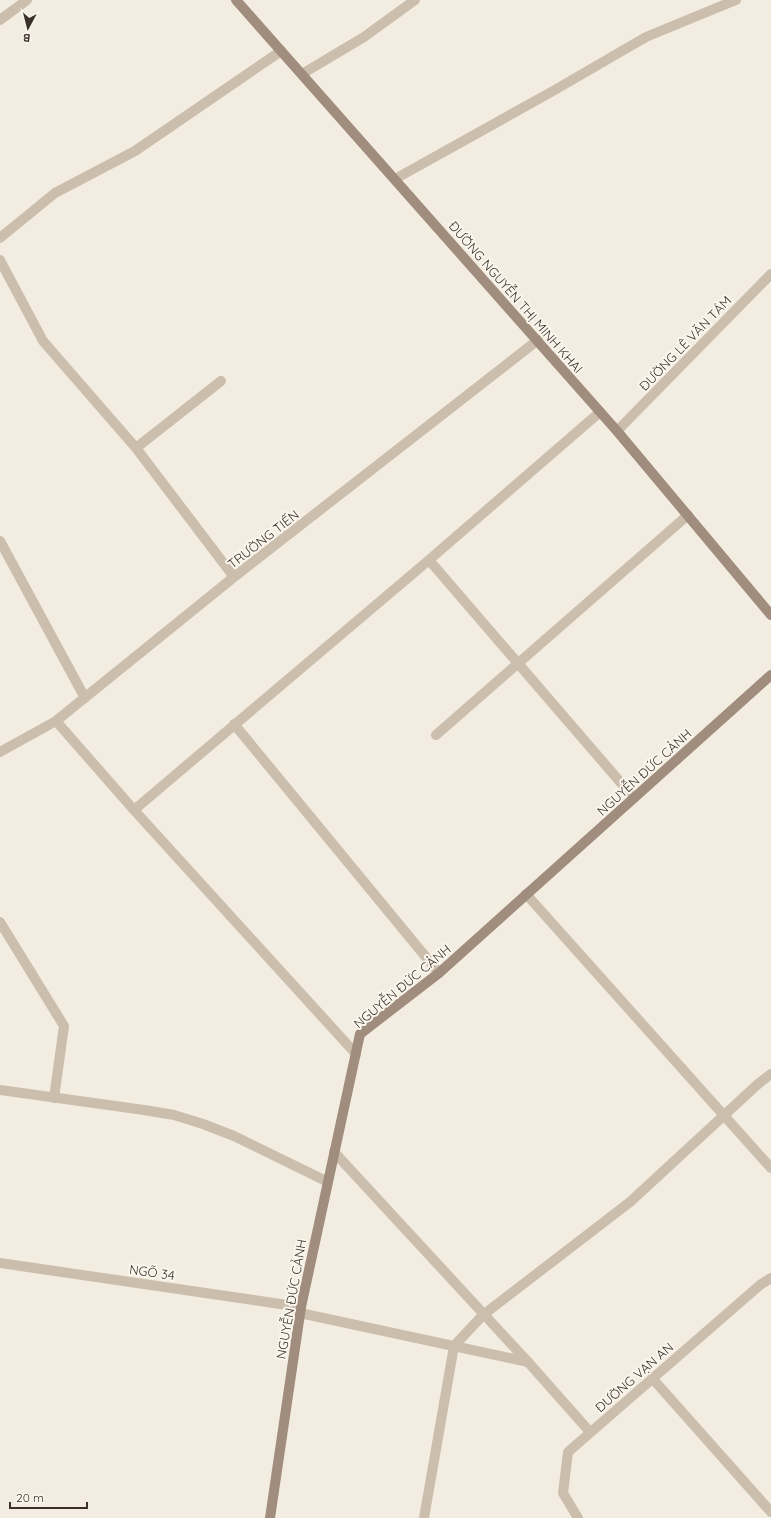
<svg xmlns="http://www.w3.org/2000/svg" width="771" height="1518" font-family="Quicksand,sans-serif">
	<rect width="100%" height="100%" fill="#f3ece0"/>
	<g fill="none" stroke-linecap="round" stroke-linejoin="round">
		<path stroke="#ccbeac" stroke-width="10" d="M 300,1313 L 528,1362"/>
		<path stroke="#ccbeac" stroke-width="10" d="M 0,20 L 27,0
			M 302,74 L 364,37 L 415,0
			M 395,179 L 553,91 L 646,37 L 736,0
			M 0,238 L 55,193 L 135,151 L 281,51
			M 0,260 L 43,341 L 136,448 L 234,577
			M 617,431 L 771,274
			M 136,448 L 221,381
			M 0,541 L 85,698
			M 429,560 L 634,798
			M 56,721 L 134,810 L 356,1054
			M 234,724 L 439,973
			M 436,735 L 688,515
			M 0,752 L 56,721 L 234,577 L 538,340
			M 134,810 L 429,560 L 600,412
			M 526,894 L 771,1168
			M 0,922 L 64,1026 L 54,1098
			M 0,1090 L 144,1110 L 174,1115 L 203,1124 L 234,1136 L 328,1182
			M 334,1152 L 528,1362 L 590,1432
			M 0,1263 L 301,1307
			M 652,1378 L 771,1512
			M 424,1518 L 454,1346 L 483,1315 L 630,1202 L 758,1084 L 771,1074
			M 578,1518 L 563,1493 L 568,1452 L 760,1285 L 771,1278"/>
		<path stroke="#a08d7d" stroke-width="10" d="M 236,0 L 617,431 L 771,615
			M 270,1518 L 301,1307 L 360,1034 L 439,973 L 771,675"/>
	</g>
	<g text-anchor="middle" stroke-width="4" stroke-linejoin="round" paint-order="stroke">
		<g font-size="13" fill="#3a312b" stroke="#fbf6ed">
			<text transform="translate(516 297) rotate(49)" y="5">ĐƯỜNG NGUYỄN THỊ MINH KHAI</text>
			<text transform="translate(685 343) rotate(-46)" y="5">ĐƯỜNG LÊ VĂN TÁM</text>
			<text transform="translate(263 539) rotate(-38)" y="5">TRƯỜNG TIẾN</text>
			<text transform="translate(644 772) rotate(-42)" y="5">NGUYỄN ĐỨC CẢNH</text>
			<text transform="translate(402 986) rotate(-40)" y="5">NGUYỄN ĐỨC CẢNH</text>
			<text transform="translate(152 1272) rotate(8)" y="5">NGÕ 34</text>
			<text transform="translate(291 1299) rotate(-80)" y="5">NGUYỄN ĐỨC CẢNH</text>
			<text transform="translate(634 1377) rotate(-41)" y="5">ĐƯỜNG VẠN AN</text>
		</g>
	</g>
	<g transform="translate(28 28) rotate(187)" stroke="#fbf6ed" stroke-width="3" paint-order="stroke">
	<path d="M0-3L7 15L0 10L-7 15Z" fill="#3a312b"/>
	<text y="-6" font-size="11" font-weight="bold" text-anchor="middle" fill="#3a312b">B</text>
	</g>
	<path d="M10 1502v6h77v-6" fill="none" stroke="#3a312b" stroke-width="2"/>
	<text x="16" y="1502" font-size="12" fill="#3a312b" stroke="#fbf6ed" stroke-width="3" paint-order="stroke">20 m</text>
</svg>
